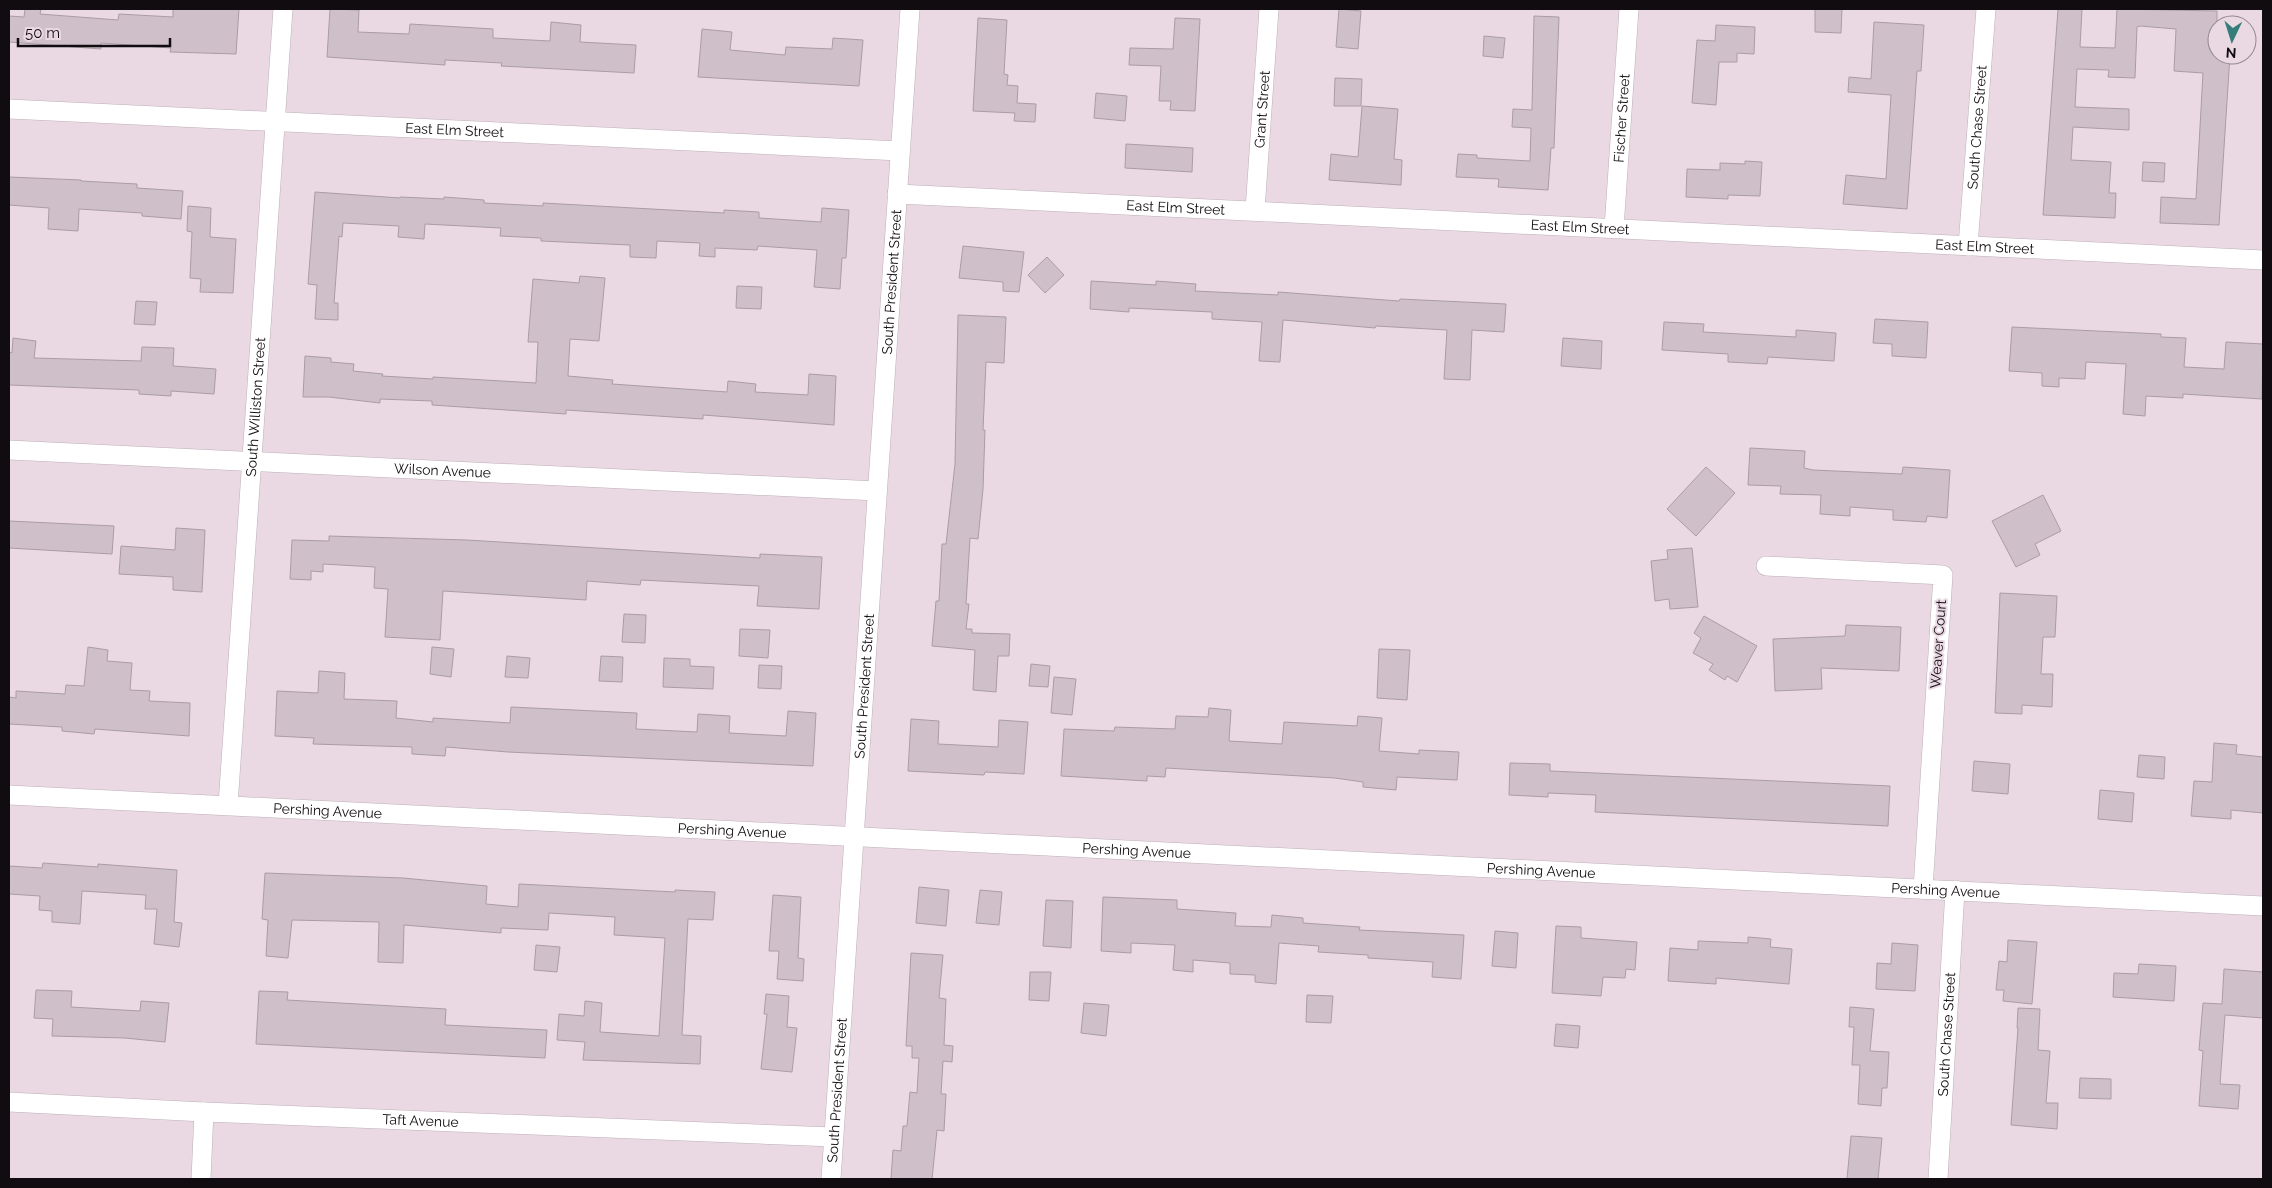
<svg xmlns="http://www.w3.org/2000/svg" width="2272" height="1188" font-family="Raleway,sans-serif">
	<rect width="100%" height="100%" fill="#ead9e3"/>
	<path fill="#cfbfc9" stroke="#ab9ca4" d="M 25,9 L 41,9 L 40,14 L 118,20 L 119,14 L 173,17 L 173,9 L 239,9 L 236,54 L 170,52 L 171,48 L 101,43 L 101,49 L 9,42 L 9,16 L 24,17 Z
		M 330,9 L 359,10 L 358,32 L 409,34 L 410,24 L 493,29 L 493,38 L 550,41 L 551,22 L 581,25 L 580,42 L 636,45 L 634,73 L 501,66 L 502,63 L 445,60 L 445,65 L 327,57 Z
		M 1339,9 L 1361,11 L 1358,49 L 1336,47 Z
		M 1815,9 L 1842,9 L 1841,33 L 1815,32 Z
		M 2058,9 L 2082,9 L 2080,47 L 2115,48 L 2117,9 L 2217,11 L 2217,55 L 2230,55 L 2219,225 L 2160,223 L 2161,197 L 2196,199 L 2203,73 L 2174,71 L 2176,29 L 2140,26 L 2137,27 L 2135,78 L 2108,77 L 2109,70 L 2077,69 L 2075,107 L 2129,109 L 2129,130 L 2073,127 L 2071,160 L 2111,162 L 2109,193 L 2116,193 L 2115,218 L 2043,215 Z
		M 1534,16 L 1559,17 L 1554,148 L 1551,148 L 1548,190 L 1498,187 L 1499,179 L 1456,177 L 1458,154 L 1477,155 L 1477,158 L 1530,161 L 1531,128 L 1512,127 L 1513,109 L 1532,110 Z
		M 978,18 L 1007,20 L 1004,74 L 1008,75 L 1007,85 L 1018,86 L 1017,103 L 1036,104 L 1035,122 L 1014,121 L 1015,113 L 973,111 Z
		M 1175,18 L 1200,19 L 1195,111 L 1170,110 L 1171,101 L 1159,101 L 1161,66 L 1129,65 L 1130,48 L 1173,49 Z
		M 1874,22 L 1924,25 L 1921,71 L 1917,71 L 1907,209 L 1843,204 L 1846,175 L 1886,179 L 1891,95 L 1848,92 L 1849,77 L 1871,79 Z
		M 1716,25 L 1755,27 L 1754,54 L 1737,53 L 1737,62 L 1719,62 L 1716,105 L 1692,103 L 1697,40 L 1715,41 Z
		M 702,29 L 732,32 L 730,50 L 785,55 L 786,47 L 832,49 L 833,38 L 863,40 L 859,86 L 698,77 Z
		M 1484,36 L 1505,38 L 1503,58 L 1483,56 Z
		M 1335,78 L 1362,79 L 1361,106 L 1334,106 Z
		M 1096,93 L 1127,96 L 1125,121 L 1094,118 Z
		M 1362,106 L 1398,109 L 1394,159 L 1402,160 L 1401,185 L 1329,180 L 1331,154 L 1358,157 Z
		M 1126,144 L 1193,148 L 1192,172 L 1125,168 Z
		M 1745,161 L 1762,162 L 1760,196 L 1728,195 L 1728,199 L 1686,197 L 1687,169 L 1720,170 L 1720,163 L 1745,164 Z
		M 2143,162 L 2165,163 L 2164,182 L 2142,181 Z
		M 9,177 L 81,180 L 81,181 L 137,184 L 137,188 L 183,191 L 181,219 L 142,216 L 142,213 L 79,209 L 78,231 L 48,229 L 49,208 L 9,205 Z
		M 315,192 L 400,198 L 400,197 L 444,199 L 444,197 L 484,200 L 484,203 L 543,206 L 543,203 L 724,213 L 724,210 L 759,212 L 759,218 L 821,222 L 822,208 L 849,210 L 846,258 L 842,258 L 840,289 L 814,287 L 817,250 L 758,246 L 757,250 L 715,248 L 715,257 L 699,256 L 700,243 L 657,241 L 656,258 L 630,257 L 630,245 L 541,241 L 541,238 L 500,236 L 501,228 L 425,224 L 424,239 L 398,237 L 399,226 L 343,223 L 342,237 L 339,236 L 334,303 L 338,303 L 338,320 L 315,319 L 317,285 L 308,284 Z
		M 188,206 L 211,208 L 210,237 L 236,239 L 233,293 L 200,292 L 201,279 L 190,278 L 192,232 L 187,231 Z
		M 963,246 L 1024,252 L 1019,292 L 1003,291 L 1003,282 L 959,278 Z
		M 1047,257 L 1064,275 L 1045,293 L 1028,275 Z
		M 580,276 L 605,278 L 599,341 L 570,339 L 568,376 L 613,380 L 612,384 L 727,392 L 728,381 L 756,384 L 755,392 L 808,395 L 809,374 L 836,376 L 834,425 L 703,415 L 703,419 L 566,410 L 566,414 L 432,405 L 432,401 L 380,399 L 380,403 L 329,397 L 303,397 L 305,356 L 331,358 L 331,362 L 354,364 L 353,371 L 383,374 L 382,376 L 433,379 L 433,377 L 536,383 L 538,342 L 528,342 L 533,279 L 579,283 Z
		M 1091,281 L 1156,285 L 1156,281 L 1196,284 L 1195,291 L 1278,295 L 1278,292 L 1399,301 L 1400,299 L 1506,304 L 1504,332 L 1472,330 L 1470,380 L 1444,379 L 1447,330 L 1376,326 L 1375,328 L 1283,320 L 1280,362 L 1259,361 L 1262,322 L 1212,319 L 1212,312 L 1129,308 L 1129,312 L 1090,309 Z
		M 737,286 L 762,287 L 761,309 L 736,308 Z
		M 136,301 L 157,302 L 155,325 L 134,324 Z
		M 958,315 L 1006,317 L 1004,363 L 986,362 L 983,430 L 985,430 L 983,489 L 978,539 L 970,538 L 966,604 L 969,604 L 966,629 L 972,629 L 972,633 L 1010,634 L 1009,656 L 998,656 L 996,692 L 973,690 L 975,650 L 932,646 L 936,601 L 939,601 L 942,544 L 946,544 L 955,464 Z
		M 1875,319 L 1928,322 L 1926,358 L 1892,356 L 1892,344 L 1873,343 Z
		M 1664,322 L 1704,324 L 1703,332 L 1796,337 L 1796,330 L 1836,333 L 1834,361 L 1768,357 L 1767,364 L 1728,362 L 1728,354 L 1662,350 Z
		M 2012,327 L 2161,334 L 2161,337 L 2186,338 L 2184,367 L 2224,369 L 2226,342 L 2263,344 L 2262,399 L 2183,394 L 2183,398 L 2146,396 L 2145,416 L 2123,414 L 2126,364 L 2086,362 L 2085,379 L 2059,378 L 2059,387 L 2042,386 L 2042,373 L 2009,371 Z
		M 13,338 L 36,341 L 34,358 L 141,361 L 142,347 L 174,348 L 173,366 L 216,369 L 214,394 L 171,391 L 171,396 L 139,394 L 139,390 L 9,385 L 9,352 L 12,353 Z
		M 1563,338 L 1602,341 L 1601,369 L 1561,366 Z
		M 1750,448 L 1805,451 L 1804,468 L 1813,470 L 1902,474 L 1903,467 L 1950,470 L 1947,518 L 1927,516 L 1926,522 L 1893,520 L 1893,510 L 1850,507 L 1850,516 L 1820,514 L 1821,495 L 1780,494 L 1781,486 L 1748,485 Z
		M 1706,467 L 1735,493 L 1696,536 L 1667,509 Z
		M 2043,495 L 2061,531 L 2035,544 L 2040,555 L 2016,567 L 1992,521 Z
		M 9,521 L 114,526 L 112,554 L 9,548 Z
		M 176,528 L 205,530 L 202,592 L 173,590 L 173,577 L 119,574 L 121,546 L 175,550 Z
		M 329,536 L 467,540 L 760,558 L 760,554 L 822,557 L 819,609 L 757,606 L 759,586 L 641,580 L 640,585 L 587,581 L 586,600 L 443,591 L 440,640 L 385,637 L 388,589 L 374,588 L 375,567 L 323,564 L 323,572 L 311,571 L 311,580 L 290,579 L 292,540 L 329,541 Z
		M 1692,548 L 1698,607 L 1670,609 L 1669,599 L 1655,601 L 1651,561 L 1668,559 L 1667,550 Z
		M 2000,593 L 2057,596 L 2055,637 L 2043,637 L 2041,674 L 2053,674 L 2052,707 L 2022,705 L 2022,714 L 1995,713 Z
		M 624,614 L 646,615 L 645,643 L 622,642 Z
		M 1704,616 L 1757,646 L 1737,682 L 1727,676 L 1725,680 L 1709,670 L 1713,664 L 1693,653 L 1701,638 L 1694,633 Z
		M 1846,625 L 1901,627 L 1899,671 L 1821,668 L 1822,689 L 1775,691 L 1773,639 L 1845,636 Z
		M 740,629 L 770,630 L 768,658 L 739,656 Z
		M 88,647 L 108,650 L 107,661 L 132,663 L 130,690 L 150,691 L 149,701 L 190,703 L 189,736 L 95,729 L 94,734 L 62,731 L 62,727 L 9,724 L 9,697 L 16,698 L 16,691 L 65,694 L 66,685 L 84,686 Z
		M 432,647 L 454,649 L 451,677 L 430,674 Z
		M 1379,649 L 1410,650 L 1407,700 L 1377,698 Z
		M 507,656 L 530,658 L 528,678 L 505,677 Z
		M 601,656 L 623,657 L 622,682 L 599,681 Z
		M 664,658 L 690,659 L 690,666 L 714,667 L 713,689 L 663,687 Z
		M 1031,664 L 1050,666 L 1048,687 L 1029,686 Z
		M 759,665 L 782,666 L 781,689 L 758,688 Z
		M 319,671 L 345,673 L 344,699 L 397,701 L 396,718 L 433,722 L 433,718 L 510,723 L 511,707 L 637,713 L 636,729 L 697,732 L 698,714 L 730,716 L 729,733 L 786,736 L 788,711 L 816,713 L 813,766 L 508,752 L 446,747 L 445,756 L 412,754 L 412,747 L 313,744 L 314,738 L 275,736 L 277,691 L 318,693 Z
		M 1054,677 L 1076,679 L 1072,715 L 1051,713 Z
		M 1209,708 L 1231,710 L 1229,741 L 1282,744 L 1284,722 L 1357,726 L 1358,716 L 1382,718 L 1379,751 L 1419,754 L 1419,750 L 1459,752 L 1457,780 L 1397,777 L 1396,790 L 1363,787 L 1363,782 L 1335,778 L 1166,768 L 1165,777 L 1147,776 L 1147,781 L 1061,776 L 1064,729 L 1114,731 L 1115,727 L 1175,729 L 1176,716 L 1208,717 Z
		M 911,719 L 939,721 L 938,744 L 998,747 L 999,720 L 1028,722 L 1024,774 L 985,772 L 984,775 L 908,771 Z
		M 2214,743 L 2237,745 L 2236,754 L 2263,757 L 2263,813 L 2231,810 L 2231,819 L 2191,816 L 2194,781 L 2212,782 Z
		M 2139,755 L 2165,757 L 2164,779 L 2137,777 Z
		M 1974,761 L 2010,764 L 2008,794 L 1972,791 Z
		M 1510,763 L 1550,764 L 1550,771 L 1890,786 L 1888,826 L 1595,812 L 1596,795 L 1548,793 L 1548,797 L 1509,795 Z
		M 2100,790 L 2134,793 L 2132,822 L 2098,819 Z
		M 43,863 L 98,867 L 98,864 L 177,870 L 174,922 L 182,923 L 179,947 L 154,944 L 157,909 L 145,909 L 146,895 L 82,891 L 80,924 L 52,922 L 52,911 L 39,910 L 40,896 L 9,894 L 9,866 L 42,868 Z
		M 265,873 L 403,878 L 487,886 L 486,904 L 518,907 L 519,884 L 675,892 L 675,890 L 715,892 L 713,920 L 688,919 L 682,1035 L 701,1036 L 700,1064 L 583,1060 L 585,1042 L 557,1040 L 559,1014 L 584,1016 L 585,1001 L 602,1003 L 600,1032 L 659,1036 L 665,938 L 614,935 L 615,917 L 549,913 L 548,930 L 501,928 L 501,933 L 404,925 L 403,963 L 378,962 L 379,922 L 292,920 L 288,958 L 266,956 L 268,920 L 262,919 Z
		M 919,887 L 949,890 L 946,926 L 916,923 Z
		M 980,890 L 1002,892 L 999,925 L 976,923 Z
		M 773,895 L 801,897 L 798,958 L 804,959 L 803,981 L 777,979 L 779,951 L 769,951 Z
		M 1103,897 L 1177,900 L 1177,909 L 1236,913 L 1235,926 L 1271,927 L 1272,915 L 1303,918 L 1303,923 L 1360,927 L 1359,930 L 1464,935 L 1461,979 L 1432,977 L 1433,962 L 1368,958 L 1368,955 L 1318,952 L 1319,946 L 1279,943 L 1276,984 L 1255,982 L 1255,975 L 1230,974 L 1230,963 L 1193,960 L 1193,972 L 1173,970 L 1175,945 L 1131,943 L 1131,953 L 1101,951 Z
		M 1046,900 L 1073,901 L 1071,948 L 1043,946 Z
		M 1556,926 L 1581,927 L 1581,938 L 1637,942 L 1635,970 L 1626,969 L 1625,978 L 1603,977 L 1601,996 L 1552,993 Z
		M 1495,931 L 1518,933 L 1516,968 L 1492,966 Z
		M 1748,937 L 1771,939 L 1770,947 L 1792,949 L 1789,984 L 1716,978 L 1716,984 L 1668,981 L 1670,948 L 1698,950 L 1698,941 L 1748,943 Z
		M 2008,940 L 2037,942 L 2032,1004 L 2003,1001 L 2004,990 L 1996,990 L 1999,961 L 2007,962 Z
		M 1892,943 L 1918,945 L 1915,991 L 1876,989 L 1877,963 L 1891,964 Z
		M 536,945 L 560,947 L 557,972 L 534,970 Z
		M 911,953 L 943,955 L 939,998 L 946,999 L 944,1045 L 953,1046 L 952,1062 L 943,1061 L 941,1094 L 946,1094 L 944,1131 L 937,1130 L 932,1179 L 891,1179 L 893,1150 L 901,1151 L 903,1126 L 907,1126 L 910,1092 L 917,1093 L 919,1058 L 912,1058 L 912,1046 L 906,1046 Z
		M 2139,964 L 2176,966 L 2174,1001 L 2113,997 L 2114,973 L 2138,974 Z
		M 2224,969 L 2263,972 L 2263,1018 L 2225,1015 L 2220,1084 L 2240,1085 L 2238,1109 L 2199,1106 L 2203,1051 L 2199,1050 L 2203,1003 L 2222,1004 Z
		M 1030,972 L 1051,972 L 1049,1001 L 1029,1000 Z
		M 36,990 L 72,991 L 71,1007 L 140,1011 L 141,1001 L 169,1003 L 165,1042 L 125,1038 L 52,1036 L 53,1019 L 34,1018 Z
		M 259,991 L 288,992 L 287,1000 L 446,1009 L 445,1025 L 547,1030 L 545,1058 L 256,1044 Z
		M 766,994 L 789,996 L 787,1027 L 797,1028 L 792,1072 L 761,1069 L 767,1014 L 764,1014 Z
		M 1307,995 L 1333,996 L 1331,1023 L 1306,1022 Z
		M 1084,1003 L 1109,1005 L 1106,1036 L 1081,1033 Z
		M 1850,1007 L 1874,1009 L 1870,1051 L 1889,1052 L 1887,1088 L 1882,1088 L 1881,1106 L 1858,1104 L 1860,1065 L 1852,1065 L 1854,1027 L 1849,1027 Z
		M 2018,1008 L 2040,1009 L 2038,1050 L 2050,1051 L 2046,1103 L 2058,1103 L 2057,1129 L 2011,1125 L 2018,1028 L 2017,1028 Z
		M 1556,1024 L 1580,1026 L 1578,1048 L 1554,1046 Z
		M 2080,1078 L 2111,1079 L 2111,1099 L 2079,1098 Z
		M 1851,1136 L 1882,1138 L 1878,1179 L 1847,1179 Z"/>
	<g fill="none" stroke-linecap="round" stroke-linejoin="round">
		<g stroke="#beafb8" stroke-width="20">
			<g id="street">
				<path id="s1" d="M 9,109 L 900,151"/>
				<path id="s2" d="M 897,194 L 2263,260"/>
				<path id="s3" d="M 1255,210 L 1269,9"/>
				<path id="s4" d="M 1614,228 L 1629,9"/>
				<path id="s5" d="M 1968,246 L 1986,9"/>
				<path id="s6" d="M 9,450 L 877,491"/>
				<path d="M 1766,566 L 1943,575 L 1923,889"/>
				<path id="s7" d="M 9,795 L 2263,906"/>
				<path id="s8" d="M 228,805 L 283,9"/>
				<path id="s9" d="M 9,1102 L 204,1112 L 833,1137"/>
				<path d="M 201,1179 L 204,1112"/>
				<path id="s10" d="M 831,1179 L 910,9"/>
				<path id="s11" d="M 1938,1179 L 1955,890"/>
			</g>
		</g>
		<use href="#street" stroke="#fff" stroke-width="19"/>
	</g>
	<g text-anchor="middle" stroke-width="4" stroke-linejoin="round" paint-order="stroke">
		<g font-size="14" fill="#110c0f" stroke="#ead9e3">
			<text dy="5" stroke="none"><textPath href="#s3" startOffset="101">Grant Street</textPath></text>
			<text dy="5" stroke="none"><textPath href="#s4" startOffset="110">Fischer Street</textPath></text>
			<text dy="5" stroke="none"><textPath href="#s5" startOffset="119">South Chase Street</textPath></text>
			<text dy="5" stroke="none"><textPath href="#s1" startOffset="446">East Elm Street</textPath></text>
			<text dy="5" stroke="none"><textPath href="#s2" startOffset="279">East Elm Street</textPath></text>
			<text dy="5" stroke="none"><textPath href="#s2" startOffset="684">East Elm Street</textPath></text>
			<text dy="5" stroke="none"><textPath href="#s2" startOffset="1089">East Elm Street</textPath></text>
			<text dy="5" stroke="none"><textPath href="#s10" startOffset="899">South President Street</textPath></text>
			<text dy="5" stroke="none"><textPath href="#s8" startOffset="399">South Williston Street</textPath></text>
			<text dy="5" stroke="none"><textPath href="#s6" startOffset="434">Wilson Avenue</textPath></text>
			<text transform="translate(1938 644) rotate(-86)" y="5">Weaver Court</text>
			<text dy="5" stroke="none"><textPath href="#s10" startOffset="494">South President Street</textPath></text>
			<text dy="5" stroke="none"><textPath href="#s7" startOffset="319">Pershing Avenue</textPath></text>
			<text dy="5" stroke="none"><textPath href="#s7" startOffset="724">Pershing Avenue</textPath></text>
			<text dy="5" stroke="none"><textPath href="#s7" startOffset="1129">Pershing Avenue</textPath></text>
			<text dy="5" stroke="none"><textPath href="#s7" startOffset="1534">Pershing Avenue</textPath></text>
			<text dy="5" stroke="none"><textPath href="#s7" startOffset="1939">Pershing Avenue</textPath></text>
			<text dy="5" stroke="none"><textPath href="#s11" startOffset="145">South Chase Street</textPath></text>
			<text dy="5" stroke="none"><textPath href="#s10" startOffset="89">South President Street</textPath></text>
			<text dy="5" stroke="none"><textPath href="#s9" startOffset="412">Taft Avenue</textPath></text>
		</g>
	</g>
	<rect width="2272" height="1188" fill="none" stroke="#110c0f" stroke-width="20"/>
	<g transform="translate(2232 40) rotate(184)"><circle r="24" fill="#ead9e3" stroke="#93878e"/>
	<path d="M0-4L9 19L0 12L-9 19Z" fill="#347d7a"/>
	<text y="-8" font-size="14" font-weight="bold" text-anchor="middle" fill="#110c0f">N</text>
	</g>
	<path d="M18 38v8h152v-8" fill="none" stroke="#110c0f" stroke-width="2.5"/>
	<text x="25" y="38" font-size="15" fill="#110c0f" stroke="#ead9e3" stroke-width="4" paint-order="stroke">50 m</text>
</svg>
